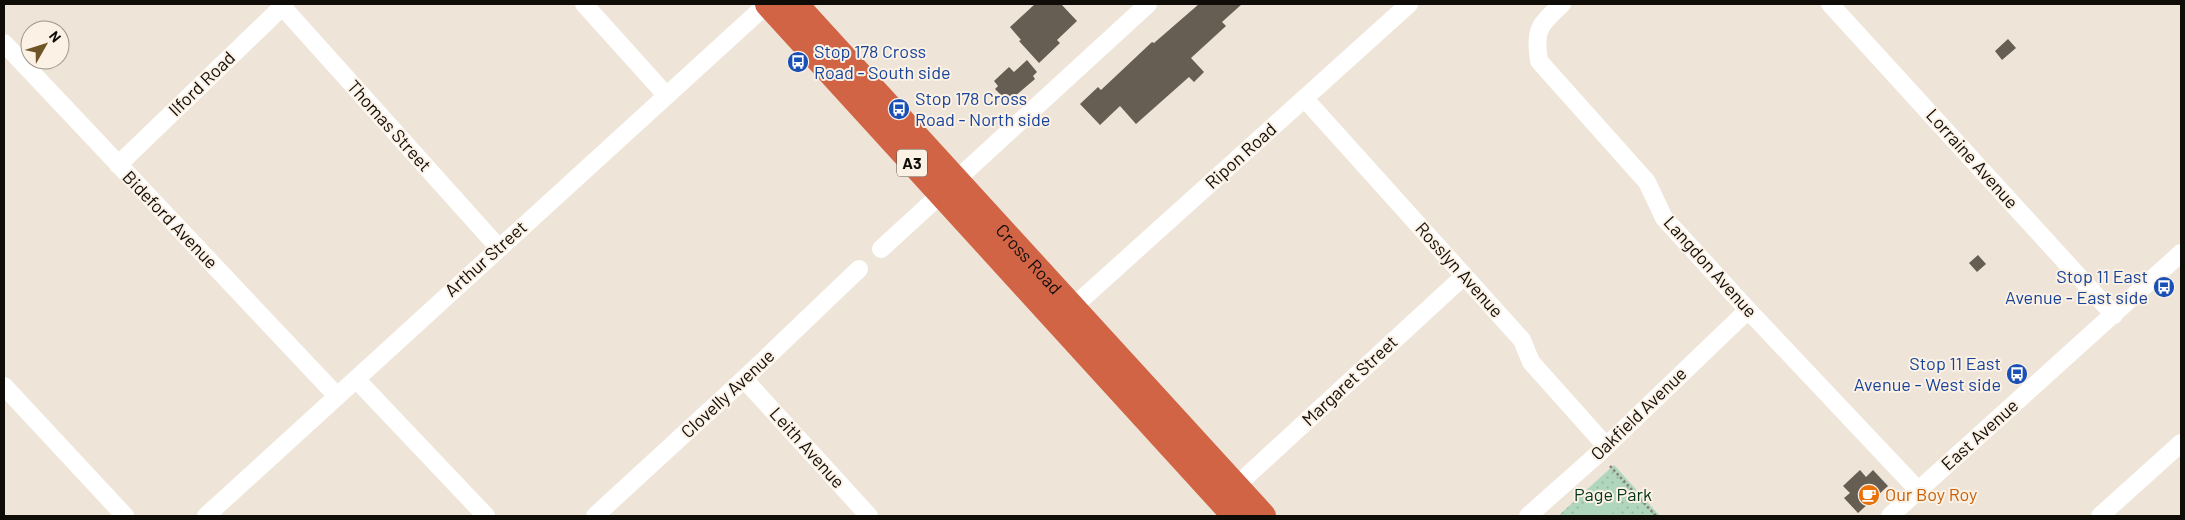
<svg xmlns="http://www.w3.org/2000/svg" width="2185" height="520" font-family="Barlow,sans-serif">
	<defs>
		<pattern id="grass-dots" width="8" height="8" patternUnits="userSpaceOnUse" patternTransform="scale(1.25)"><rect width="8" height="8" fill="#b0d7be"/><path d="M2 2h.1M6 6h.1" fill="none" stroke="#96b7a2" stroke-width="1.8" stroke-linecap="round"/></pattern>
	</defs>
	<rect width="100%" height="100%" fill="#eee4d7"/>
	<path fill="url(#grass-dots)" d="M 1614,465 L 1660,516 L 1558,516 Z"/>
	<path fill="#b0d7be" d="M 1603,487 L 1620,506 L 1609,516 L 1572,516 Z"/>
	<path fill="#665e53" d="M 1035,4 L 1061,4 L 1077,21 L 1057,40 L 1060,43 L 1039,63 L 1019,41 L 1021,40 L 1010,27 Z
		M 1199,4 L 1242,4 L 1222,22 L 1226,26 L 1191,58 L 1204,72 L 1194,82 L 1189,77 L 1136,124 L 1120,106 L 1100,125 L 1080,104 L 1098,87 L 1101,90 L 1152,42 L 1154,43 Z
		M 2008,39 L 2016,48 L 2002,60 L 1995,51 Z
		M 1027,60 L 1037,72 L 1033,76 L 1035,79 L 1008,102 L 995,89 L 998,86 L 994,81 L 1009,67 L 1014,72 Z
		M 1978,255 L 1986,264 L 1977,272 L 1969,263 Z
		M 1860,470 L 1866,477 L 1873,470 L 1888,486 L 1858,513 L 1844,498 L 1850,493 L 1843,486 Z"/>
	<g fill="none" stroke-linecap="round" stroke-linejoin="round">
		<path stroke="#888178" stroke-width="2.5" stroke-dasharray="2.5 2.5" stroke-linecap="butt" d="M 1610,466 L 1656,516"/>
		<path stroke="#fff" stroke-width="18" d="M 280,4 L 499,248
			M 584,4 L 666,95
			M 1562,4 C 1540,25 1534,28 1539,61 L 1647,182 L 1664,218 L 1748,310 L 1918,490
			M 1830,4 L 2114,315
			M 4,43 L 337,396
			M 1305,99 L 1522,340 L 1531,362 L 1606,446
			M 118,165 L 285,4
			M 881,249 L 1148,4
			M 1073,307 L 1409,4
			M 356,379 L 486,516
			M 744,379 L 869,516
			M 4,386 L 125,516
			M 1236,486 L 1464,276
			M 206,516 L 767,4
			M 595,516 L 744,379 L 859,269
			M 1528,516 L 1599,453 L 1748,310
			M 1890,516 L 2181,253
			M 2100,516 L 2181,443"/>
		<g stroke="#d16445" stroke-width="26">
			<path d="M 768,4 L 1235,516"/>
			<path id="s1" d="M 795,4 L 1263,516"/>
		</g>
	</g>
	<defs>
		<g id="bus-disc" transform="scale(1.125)"><circle r="9.5" fill="#1a4fb4" stroke="#fcf1e5"/><path d="M-5-6H5V4H4V6H2V4H-2V6H-4V4H-5ZM-3.5-4V0h7V-4ZM-3.5 1.2v1.5H-2V1.2ZM2 1.2v1.5H3.5V1.2Z" fill="#fff"/></g>
		<g id="cafe-disc" transform="scale(1.125)"><circle r="9.5" fill="#e8710a" stroke="#fcf1e5"/><path d="M-5.5-4.5H6V0H3Q3 3.5 0 3.5H-2.5Q-5.5 3.5-5.5 0ZM3-3.2v2h1.7v-2ZM-6 4.5H4V6H-6Z" fill="#fff"/></g>
	</defs>
	<g fill-rule="evenodd">
		<use href="#bus-disc" x="798" y="62"/>
		<use href="#bus-disc" x="899" y="109"/>
		<use href="#bus-disc" x="2164" y="287"/>
		<use href="#bus-disc" x="2017" y="374"/>
		<use href="#cafe-disc" x="1869" y="495"/>
	</g>
	<g text-anchor="middle" stroke-width="4" stroke-linejoin="round" paint-order="stroke">
		<rect fill="#fcf1e5" stroke="#57514b" stroke-width="1" x="897" y="149.5" width="30" height="27" rx="4"/>
		<g font-size="16" font-weight="bold" fill="#100d09">
			<text x="912" y="169">A3</text>
		</g>
		<g font-size="18" fill="#164399" stroke="#fcf1e5" text-anchor="start">
			<text x="814" y="58">Stop 178 Cross<tspan x="814" dy="21">Road - South side</tspan></text>
			<text x="915" y="105">Stop 178 Cross<tspan x="915" dy="21">Road - North side</tspan></text>
			<text x="2148" y="283" text-anchor="end">Stop 11 East<tspan x="2148" dy="21">Avenue - East side</tspan></text>
			<text x="2001" y="370" text-anchor="end">Stop 11 East<tspan x="2001" dy="21">Avenue - West side</tspan></text>
		</g>
		<g font-size="18" fill="#100d09" stroke="#fcf1e5">
			<text transform="translate(202 84) rotate(-44)" y="6">Ilford Road</text>
			<text transform="translate(389 126) rotate(48)" y="6">Thomas Street</text>
			<text transform="translate(1241 156) rotate(-42)" y="6">Ripon Road</text>
			<text transform="translate(1972 159) rotate(48)" y="6">Lorraine Avenue</text>
			<text transform="translate(170 220) rotate(46)" y="6">Bideford Avenue</text>
			<text transform="translate(486 259) rotate(-42)" y="6">Arthur Street</text>
			<text dy="6" stroke="none"><textPath href="#s1" startOffset="346">Cross Road</textPath></text>
			<text transform="translate(1710 267) rotate(48)" y="6">Langdon Avenue</text>
			<text transform="translate(1459 270) rotate(48)" y="6">Rosslyn Avenue</text>
			<text transform="translate(1350 381) rotate(-43)" y="6">Margaret Street</text>
			<text transform="translate(728 394) rotate(-43)" y="6">Clovelly Avenue</text>
			<text transform="translate(1639 414) rotate(-44)" y="6">Oakfield Avenue</text>
			<text transform="translate(1980 435) rotate(-42)" y="6">East Avenue</text>
			<text transform="translate(807 448) rotate(48)" y="6">Leith Avenue</text>
		</g>
		<g font-size="18" fill="#00351c" stroke="#fcf1e5">
			<text x="1613" y="501">Page Park</text>
		</g>
		<g font-size="18" fill="#c56008" stroke="#fcf1e5" text-anchor="start">
			<text x="1885" y="501">Our Boy Roy</text>
		</g>
	</g>
	<rect width="2185" height="520" fill="none" stroke="#100d09" stroke-width="10"/>
	<g transform="translate(45 45) rotate(51)"><circle r="24" fill="#fcf1e5" stroke="#9e968d"/>
	<path d="M0-4L9 19L0 12L-9 19Z" fill="#6f5526"/>
	<text y="-8" font-size="14" font-weight="bold" text-anchor="middle" fill="#100d09">N</text>
	</g>
</svg>
